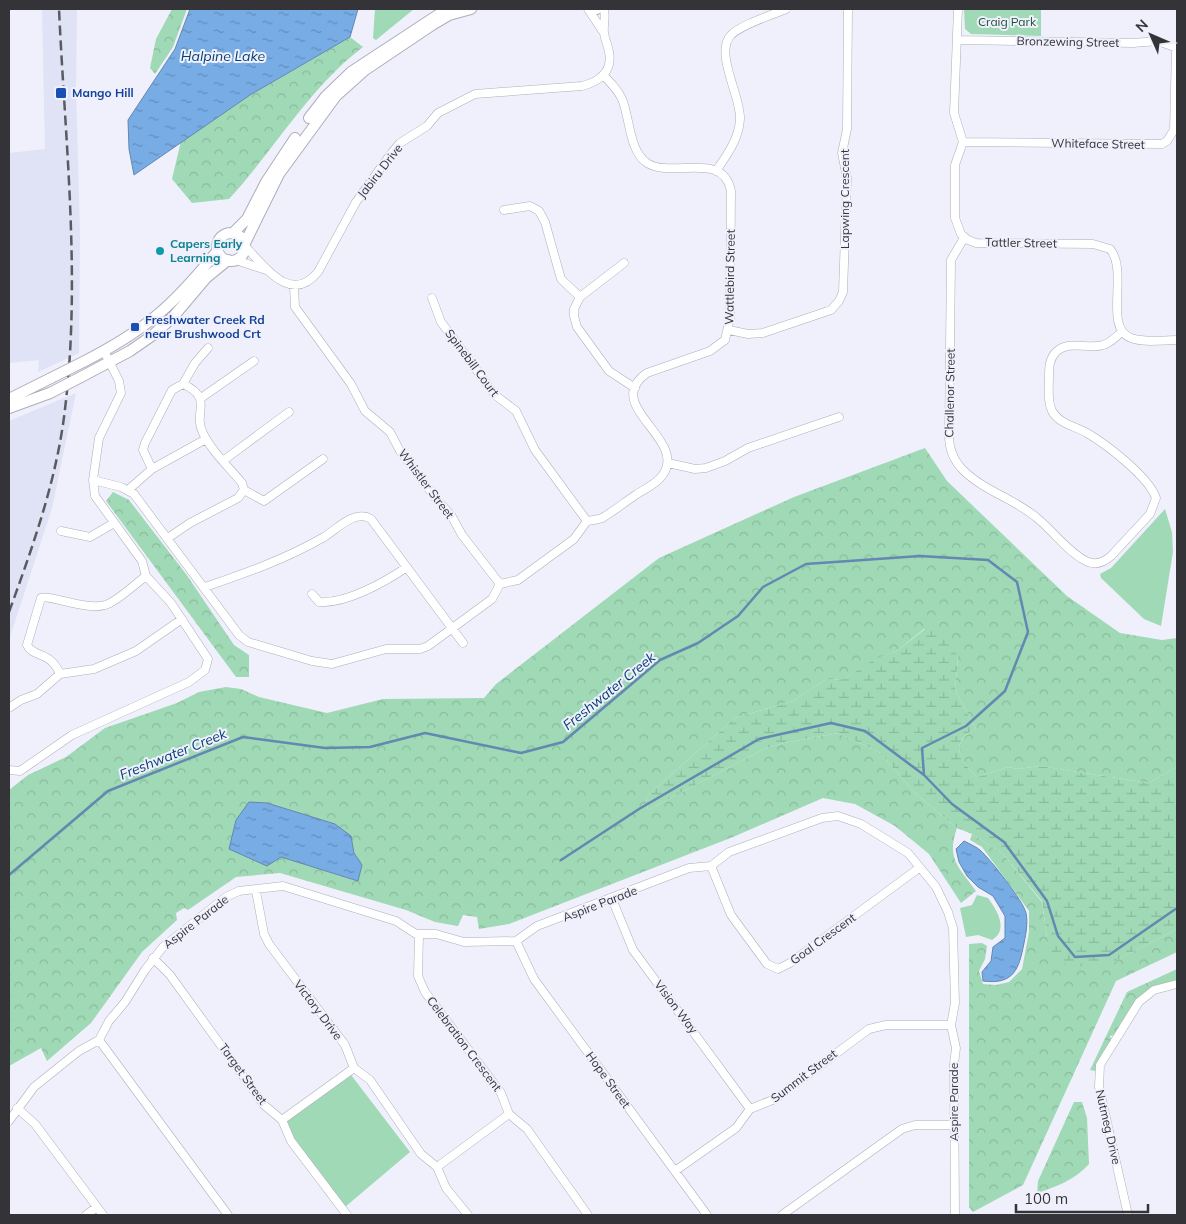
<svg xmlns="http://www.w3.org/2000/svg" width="1186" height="1224" font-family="Mulish,sans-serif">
	<defs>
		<pattern id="forest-crowns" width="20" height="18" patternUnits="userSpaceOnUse" patternTransform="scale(1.25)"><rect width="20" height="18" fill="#a0d9b5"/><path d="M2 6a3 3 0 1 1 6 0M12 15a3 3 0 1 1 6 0" fill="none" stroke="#8abb9c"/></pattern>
		<pattern id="wetland-marsh" width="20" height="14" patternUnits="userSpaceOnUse" patternTransform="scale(1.25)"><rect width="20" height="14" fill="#a0d9b5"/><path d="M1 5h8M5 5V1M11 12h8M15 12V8" fill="none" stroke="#8abb9c"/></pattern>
		<pattern id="water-ripples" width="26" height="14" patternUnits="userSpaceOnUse" patternTransform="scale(1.25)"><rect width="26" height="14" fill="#78ace5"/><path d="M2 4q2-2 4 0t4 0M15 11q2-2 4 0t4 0" fill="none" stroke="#638dbb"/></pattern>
	</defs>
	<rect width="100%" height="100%" fill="#eff0fc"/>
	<path fill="#e0e2f5" d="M 42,9 L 77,9 L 76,88 L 80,234 L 79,353 L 38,372 L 39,360 L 9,363 L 9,153 L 45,149 Z
		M 76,393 L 52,508 L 9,640 L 9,421 Z"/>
	<path fill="#a0d9b5" d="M 375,9 L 414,9 L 376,40 L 373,38 Z
		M 964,9 L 1041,9 L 1041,36 L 971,34 L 965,29 Z
		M 1165,509 L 1172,532 L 1173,552 L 1161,626 L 1144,619 L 1101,578 L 1100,574 L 1111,568 Z
		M 977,895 L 988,898 C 997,910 1009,930 992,940 L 978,935 L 966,937 L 960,908 L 972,905 Z
		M 348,1071 L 410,1152 L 345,1207 L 286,1130 L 285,1123 Z"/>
	<path fill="url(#forest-crowns)" fill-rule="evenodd" d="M 172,9 L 187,9 L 173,47 L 155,74 L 150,68 L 156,39 Z
		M 350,37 L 363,47 C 309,88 275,149 229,199 L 192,203 L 172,179 L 181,141 L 250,95 Z
		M 925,448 L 947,481 L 1067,596 L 1120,633 L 1162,640 L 1177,638 L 1177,767 L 1149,783 L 1040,766 L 1018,769 L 1008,767 L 977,777 C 960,760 948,743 976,729 L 955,690 L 958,657 L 944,638 L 924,629 L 898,650 L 881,657 L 844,679 L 825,680 L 793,701 L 735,718 L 646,797 L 648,810 L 764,749 L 784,743 L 838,733 L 879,752 L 916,794 L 957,828 C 946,859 959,867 976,891 L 961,903 L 929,854 L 895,826 L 855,804 L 823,798 L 733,837 L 509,924 L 479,929 L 477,917 L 463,915 L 458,926 L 435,922 L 406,910 L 280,873 L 236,877 L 188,910 L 184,908 L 176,913 L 177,920 L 142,952 L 91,1023 L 47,1061 L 41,1048 L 9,1066 L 9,790 L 28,775 L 66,757 L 105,728 L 177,703 L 199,692 L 226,687 L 241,689 L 259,697 L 327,713 L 383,699 L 484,698 L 496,684 L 659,558 L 794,497 ZM 351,836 L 354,853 L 362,865 L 358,881 L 281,857 Z
		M 113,492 L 129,500 L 186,574 L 234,645 L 249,655 L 249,677 L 236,677 L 106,501 Z
		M 972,834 L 1003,854 L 1042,902 L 1047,938 L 1113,962 L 1177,929 L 1177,952 L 1116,981 L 1023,1185 L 973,1212 L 969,1207 L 969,944 L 982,943 L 987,946 L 985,959 L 979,971 L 983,984 L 996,985 L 1009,982 L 1022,969 L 1029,932 L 1029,911 L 982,847 L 970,840 Z
		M 1177,969 L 1177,982 L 1159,987 L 1137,998 L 1129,1017 L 1121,1022 L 1117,1034 L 1110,1036 L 1112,1042 L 1095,1071 L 1090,1070 L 1127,992 Z
		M 1074,1102 L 1082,1102 L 1087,1118 L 1089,1164 C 1076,1179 1056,1187 1037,1193 L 1038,1181 Z"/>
	<path fill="url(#wetland-marsh)" d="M 930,627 C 943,632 952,646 958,657 L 955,690 L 976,729 C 948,742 960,760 977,777 L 1008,767 L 1018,769 L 1040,766 L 1149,783 L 1177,767 L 1177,929 L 1113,962 L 1076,967 L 1055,959 L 1047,938 L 1042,901 L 1003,854 L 972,834 L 957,828 L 916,794 L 879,752 L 838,733 L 784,743 L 764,749 L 648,810 L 646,797 L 735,718 L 793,701 L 825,680 L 844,679 L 875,659 L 898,650 L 925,629 Z"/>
	<path fill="url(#water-ripples)" stroke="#6388b1" d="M 190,9 L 358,9 L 350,37 L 250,95 L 134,175 L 129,149 L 128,120 L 175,49 Z
		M 249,802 L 267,803 L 335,824 L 351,836 L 354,853 L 362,865 L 358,881 L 281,857 L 267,866 L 229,849 L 236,820 Z
		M 964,841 C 970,844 977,847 981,851 C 990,859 1024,902 1026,913 C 1028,922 1026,934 1024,943 C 1019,969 1014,985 983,981 L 982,972 L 991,961 L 993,947 L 1005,938 L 1005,916 L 993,896 L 978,887 L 967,876 L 959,862 L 956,849 Z"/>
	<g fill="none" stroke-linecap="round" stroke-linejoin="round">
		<path stroke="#6388b1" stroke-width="2.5" d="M 561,860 L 639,809 L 759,739 L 831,723 L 865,731 L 924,775 L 952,804 L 1004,842 L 1047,901 L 1058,936 L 1075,957 L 1109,955 L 1177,908
			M 9,875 L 108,791 L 243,737 L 325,748 L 370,747 L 425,733 L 521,753 L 563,742 L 660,660 L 698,643 L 738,616 L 763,587 L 806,564 L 920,556 L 988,560 L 1017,582 L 1028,632 L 1005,691 L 966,726 L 922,748 L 924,775"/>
		<g stroke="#adaeb9" stroke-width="9">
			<path id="minor" d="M 588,9 L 604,33
				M 958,9 L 954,113 L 963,142 L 955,165 L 955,218 L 961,234 L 968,240 L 976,243 L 1093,244 L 1110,249 C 1129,271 1103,328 1131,338 C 1144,343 1163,340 1177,340
				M 957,40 L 1133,43 L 1158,41 L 1177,48
				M 963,142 L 1162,144 L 1167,141 L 1174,130 L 1176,48
				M 716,171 C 727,155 739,139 740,119 C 741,96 714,53 731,35 C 742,24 772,15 786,9
				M 504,210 L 530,206 L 539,211 L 545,222 L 561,279 L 580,297
				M 964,238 L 951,260 L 949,435 C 949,448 953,460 963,470 C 984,491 1015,499 1037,518 C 1053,531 1068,552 1086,561 C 1095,566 1104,562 1111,556 L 1150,514 L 1156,498 C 1149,477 1106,444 1087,433 C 1075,426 1059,424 1052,411 C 1047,401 1049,388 1049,377 C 1049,368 1049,359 1056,352 C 1069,339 1088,350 1103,345 C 1111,343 1116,336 1122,332
				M 246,247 C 265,267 291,305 318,272 L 356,202 L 390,155 L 400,143 L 427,126 L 438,113 L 475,94 L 582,86 C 598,82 613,72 609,52 C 608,46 605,39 604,33 C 603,25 606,17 604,9
				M 236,260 L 266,270
				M 624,263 L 580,297 L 574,309 L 574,316 L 577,327 L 609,371 L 635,388
				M 294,286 L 295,307 L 351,384 L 365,411 L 390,432 L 400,451 L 437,500 L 451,515 L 462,535 L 500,584
				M 432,298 L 441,322 L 495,395 L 516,411 L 535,450 L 587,521
				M 729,330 L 748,334 L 763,333 L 831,310 L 839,301 L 843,292 L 847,178 L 842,153 L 847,129 L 848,9
				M 183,384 L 195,363 L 208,348
				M 201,398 L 254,361
				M 224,460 L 289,412
				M 668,463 L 695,469 L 706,468 L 725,461 L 748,448 L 839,417
				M 152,469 L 143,450 L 145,443 L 172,390 L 183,384 C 215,399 192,412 203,433 C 211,451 230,468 242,483 L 244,490 L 238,498 L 190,523 L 168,538
				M 93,480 L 121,487 L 134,494 L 239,635 L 248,642 L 312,661 L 332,664 L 386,649 L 420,649 L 428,646 L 492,599 L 500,584 L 518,580 L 574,539 L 587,521 C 592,520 597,520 602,518 C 614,511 625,502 637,494 C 645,489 656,484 662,476 C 690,439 600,406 647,373 L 710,351 L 725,340 L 730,318 L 731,191 C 723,150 672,179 647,163 C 629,151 630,118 622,99 C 618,90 611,83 603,75
				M 128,490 L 152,469 L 206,439
				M 244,490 L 264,501 L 323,459
				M 61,531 L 90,537 L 114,523
				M 205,587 C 246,573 286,559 324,537 C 337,529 355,509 371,519 L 463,643
				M 312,594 L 319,602 C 346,604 385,582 407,567
				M 60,674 C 50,650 33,658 27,645 L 41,598 C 48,594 87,611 105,605 C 117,602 136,583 146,576
				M 9,708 L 21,700 L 37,694 L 60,674 L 94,669 L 136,651 L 182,619
				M 9,770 L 20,771 L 72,735 L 189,682 L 205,670 L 208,659 L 171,603 L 146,576 L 142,561 L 95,496 L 93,480 L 99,438 L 121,393 L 119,381 L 104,351
				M 711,866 L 731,915 L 767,964 L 778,969 L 790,963 L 919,868
				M 256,891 L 264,934 L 269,944 L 345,1045 L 354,1068 L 370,1080 L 421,1154 L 437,1167 L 446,1188 L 468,1215
				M 612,899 L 633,950 L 750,1109
				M 419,935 L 418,976 L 425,992 L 501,1093 L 509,1114 L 527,1129 L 588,1215
				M 516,941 L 534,979 L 707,1215
				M 153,958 L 170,975 L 264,1105 L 282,1120 L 291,1141 L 347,1215
				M 99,1040 L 228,1215
				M 17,1108 L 35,1124 L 103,1215
				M 282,1120 L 354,1068
				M 9,1121 L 34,1087 L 79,1051 L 99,1040 L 109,1021 L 125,1002 L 145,970 L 163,947 L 226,897 L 239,891 L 283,886 L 396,921 L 416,934 L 436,934 L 464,942 L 516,941 L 537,926 L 689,868 L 711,866 L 729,852 L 822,818 L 838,816 L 861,824 L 908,853 L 936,887 L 948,912 L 953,928 L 955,1003 L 951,1025 L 956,1048 L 954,1064 L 955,1215
				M 437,1167 L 509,1114
				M 675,1171 L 736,1128 L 750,1109 L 775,1099 L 869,1029 L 886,1025 L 951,1025
				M 86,1215 L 97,1207
				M 782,1215 L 902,1129 L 915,1125 L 954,1125
				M 1128,1215 L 1099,1087 L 1100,1065 L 1139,1002 L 1154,990 L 1177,984"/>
		</g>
		<g stroke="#adaeb9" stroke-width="12">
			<path id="secondary" d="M 590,9 L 597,9
				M 309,118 L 326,96 L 351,72 L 447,9
				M 233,233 L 247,219 L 266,182 L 295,138
				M217 247a14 14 0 1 1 28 0a14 14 0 1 1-28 0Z
				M 245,243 L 279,174 L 336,96 L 365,70 L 432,25 L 449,15 L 471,9
				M 83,362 C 146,330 174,305 218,250
				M 81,377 L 130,351 L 153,335 L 173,317 L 206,278 L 228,260
				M 9,399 L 51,378
				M 9,408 L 50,393"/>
		</g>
		<use href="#minor" stroke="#fff" stroke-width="8"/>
		<use href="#secondary" stroke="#fff" stroke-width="10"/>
		<path stroke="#5a5a61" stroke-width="2.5" stroke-dasharray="10 5" stroke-linecap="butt" d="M 9,612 C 33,546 57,479 65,409 C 81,278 65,140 59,9"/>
		<g stroke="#adaeb9" stroke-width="12" stroke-linecap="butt">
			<path id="secondary-bridge" d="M 51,378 L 83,362
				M 50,393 L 81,377"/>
		</g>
		<use href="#secondary-bridge" stroke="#fff" stroke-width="10"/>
	</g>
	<g fill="#1a4fb4" stroke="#eff0fc" stroke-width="2">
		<rect x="55" y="87" width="12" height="12" rx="2.5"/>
		<rect x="130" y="322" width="10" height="10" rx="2.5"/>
	</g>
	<circle fill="#0f9aa8" stroke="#eff0fc" stroke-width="2" cx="160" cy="251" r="5"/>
	<g text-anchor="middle" stroke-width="4" stroke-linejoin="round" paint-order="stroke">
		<g font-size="12" fill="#1a5235" stroke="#eff0fc">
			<text x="1007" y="26">Craig Park</text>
		</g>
		<g font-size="12" fill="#333338" stroke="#eff0fc">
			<text transform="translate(1068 42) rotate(1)" y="4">Bronzewing Street</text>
			<text transform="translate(1098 144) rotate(1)" y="4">Whiteface Street</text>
			<text transform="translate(380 171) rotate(-52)" y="4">Jabiru Drive</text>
			<text transform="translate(845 199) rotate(-90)" y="4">Lapwing Crescent</text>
			<text transform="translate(1021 243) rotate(1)" y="4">Tattler Street</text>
			<text transform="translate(730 277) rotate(-89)" y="4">Wattlebird Street</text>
			<text transform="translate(472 363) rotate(53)" y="4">Spinebill Court</text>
			<text transform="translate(950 393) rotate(-89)" y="4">Challenor Street</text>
			<text transform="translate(426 484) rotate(53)" y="4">Whistler Street</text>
			<text transform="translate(600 904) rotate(-21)" y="4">Aspire Parade</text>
			<text transform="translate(196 922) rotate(-38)" y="4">Aspire Parade</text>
			<text transform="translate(823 939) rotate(-36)" y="4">Goal Crescent</text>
			<text transform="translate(676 1007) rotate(53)" y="4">Vision Way</text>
			<text transform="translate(318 1010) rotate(53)" y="4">Victory Drive</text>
			<text transform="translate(464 1044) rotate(53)" y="4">Celebration Crescent</text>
			<text transform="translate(243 1074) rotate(54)" y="4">Target Street</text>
			<text transform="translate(804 1076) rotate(-37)" y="4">Summit Street</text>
			<text transform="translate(608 1080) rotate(54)" y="4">Hope Street</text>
			<text transform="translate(954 1102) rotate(-90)" y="4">Aspire Parade</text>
			<text transform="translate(1108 1127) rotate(77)" y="4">Nutmeg Drive</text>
		</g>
		<g font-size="12" font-weight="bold" fill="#164399" stroke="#eff0fc" text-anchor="start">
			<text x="72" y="97">Mango Hill</text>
			<text x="145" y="324">Freshwater Creek Rd<tspan x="145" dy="14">near Brushwood Crt</tspan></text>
		</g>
		<g font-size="12" font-weight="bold" fill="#0d838f" stroke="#eff0fc" text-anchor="start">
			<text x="170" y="248">Capers Early<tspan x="170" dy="14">Learning</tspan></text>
		</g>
		<g font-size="14" font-style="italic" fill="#064073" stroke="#eff0fc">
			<text x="223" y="61">Halpine Lake</text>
			<text transform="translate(609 691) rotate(-39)" y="5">Freshwater Creek</text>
			<text transform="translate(173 754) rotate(-22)" y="5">Freshwater Creek</text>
		</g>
	</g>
	<rect width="1186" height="1224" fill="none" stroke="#333338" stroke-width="20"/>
	<g transform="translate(1151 35) rotate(315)" stroke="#eff0fc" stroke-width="4" paint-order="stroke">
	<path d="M0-4L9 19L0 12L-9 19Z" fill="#333338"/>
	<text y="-8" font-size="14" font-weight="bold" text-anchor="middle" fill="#333338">N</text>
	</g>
	<path d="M1016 1204v8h132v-8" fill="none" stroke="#333338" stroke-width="2.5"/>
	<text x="1024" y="1204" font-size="15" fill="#333338" stroke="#eff0fc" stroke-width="4" paint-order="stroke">100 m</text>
</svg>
